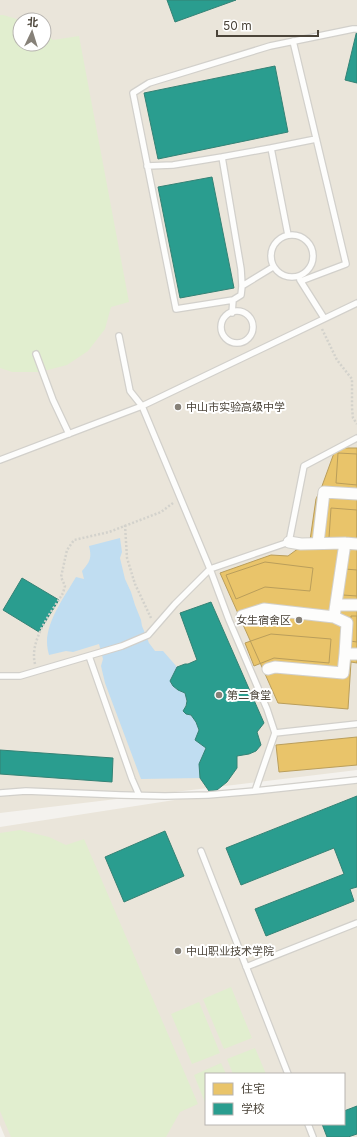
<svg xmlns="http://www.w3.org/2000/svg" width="357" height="1137" font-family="Inter,'Noto Sans SC',sans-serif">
	<rect width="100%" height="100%" fill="#f4f2ee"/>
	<path fill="#eae5da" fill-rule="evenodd" d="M 0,0 L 357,0 L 357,770 L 0,813 ZM 20,20 L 44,20 L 44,44 L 20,44 Z
		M 357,777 L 357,1137 L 5,1137 L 0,1125 L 0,827 L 239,790 ZM 206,1074 L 344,1074 L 344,1124 L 206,1124 Z"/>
	<path fill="#e1eecf" d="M 0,15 L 3,15 L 20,20 L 20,44 L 44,44 L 44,33 L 53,40 L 79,36 L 129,302 L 111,307 L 105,329 L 88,351 L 67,365 L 40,372 L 12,372 L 0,368 Z
		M 20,830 L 49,837 L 66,845 L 84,839 L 198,1104 L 180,1112 L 166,1137 L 11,1137 L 0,1111 L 0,833 Z
		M 231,987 L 252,1038 L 224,1049 L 203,999 Z
		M 199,1002 L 220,1053 L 192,1064 L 171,1014 Z
		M 255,1048 L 266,1074 L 233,1074 L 227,1059 Z
		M 221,1063 L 226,1074 L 206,1074 L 206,1105 L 194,1075 Z"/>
	<path fill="#c0ddf1" d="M 120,538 L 122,552 L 120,558 L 125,579 L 131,592 L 135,605 L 141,620 L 142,626 L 149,643 L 155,651 L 163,651 L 177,667 L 171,681 C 174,688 177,690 185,693 C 187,700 187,704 183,711 L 186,714 L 191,715 L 196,722 L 199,730 L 195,740 L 206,748 L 199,764 L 200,778 L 141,779 L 105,683 L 101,666 L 103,659 L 99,644 L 73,652 L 66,651 L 49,655 C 48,651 47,647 47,642 C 47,620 65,596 76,577 L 84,579 L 82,571 C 90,562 92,558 89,546 Z"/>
	<path fill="#e9c46a" stroke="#ba9e5b" d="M 345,448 L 357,448 L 357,663 L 351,662 L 348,709 L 278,703 L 220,573 L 271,555 L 288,556 L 310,540 L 316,499 L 322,486 L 334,453 Z
		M 338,453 L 357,454 L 357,485 L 336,483 Z
		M 331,508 L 357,510 L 357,540 L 329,538 Z
		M 265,562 L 313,568 L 310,591 L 265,587 L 236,599 L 226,575 Z
		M 345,569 L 357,570 L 357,596 L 343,595 Z
		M 351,616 L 357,616 L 357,642 L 350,641 Z
		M 271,634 L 331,639 L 329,663 L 274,658 L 254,666 L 245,643 Z
		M 357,737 L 357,765 L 279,772 L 276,745 Z"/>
	<path fill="#2a9d8f" stroke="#348275" d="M 167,0 L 236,0 L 175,22 Z
		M 357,30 L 357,83 L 345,80 Z
		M 275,66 L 288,132 L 158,159 L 144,93 Z
		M 212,177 L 234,288 L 180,298 L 158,187 Z
		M 22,578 L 59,600 L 39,632 L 3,610 Z
		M 211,602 L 264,723 L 257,732 L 261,745 L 256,751 L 249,754 L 237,756 L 237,768 L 227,782 L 217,790 L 209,791 L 200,778 L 199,764 L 206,748 L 195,740 L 199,730 L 196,722 L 191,715 L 186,714 L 183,711 L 186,706 L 187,701 L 185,693 L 178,690 L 173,686 L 170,681 L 177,667 L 185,664 L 188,664 L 197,660 L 180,613 Z
		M 0,750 L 113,758 L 112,782 L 0,774 Z
		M 357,796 L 357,887 L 350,889 L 354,901 L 266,936 L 255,909 L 344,874 L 334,848 L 241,885 L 226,848 Z
		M 165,831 L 184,876 L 124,902 L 105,857 Z
		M 357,1106 L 357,1134 L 348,1137 L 327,1137 L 322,1124 L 344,1124 L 344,1111 Z"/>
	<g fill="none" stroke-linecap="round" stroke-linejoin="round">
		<g stroke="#d2d0cb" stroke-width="8">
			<path id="service" d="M 293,41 L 346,264 L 301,281
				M 271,148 L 316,139
				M 222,157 L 271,148 L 288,235
				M 147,166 L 173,165 L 222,157 L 241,269 L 242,286 L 241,295 L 233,300 L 176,309 L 133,93 L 149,83 L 270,46 L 353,29 L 357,29
				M271 256a21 21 0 1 1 42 0a21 21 0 1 1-42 0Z
				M 300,280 L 324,318
				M 242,286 L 273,267
				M221 327a16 16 0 1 1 32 0a16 16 0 1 1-32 0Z
				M 232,313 L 233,300
				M 119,336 L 130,391 L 142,406 L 210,569 L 289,542 L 304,466 L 357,438
				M 36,354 L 53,400 L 69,434
				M 0,460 L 142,406 L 357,303
				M 89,656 L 132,779 L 139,795
				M 0,676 L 20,676 L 122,646 L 148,635 L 175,604 L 210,569 L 229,620 L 267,709 L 275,733 L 255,791 L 357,780
				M 275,733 L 357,724
				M 0,793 L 26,791 L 121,795 L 165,796 L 208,795 L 255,791
				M 201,851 L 288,1074
				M 246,967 L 357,923
				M 308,1124 L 313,1137"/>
		</g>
		<g stroke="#d2d0cb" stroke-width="13">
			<path id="minor" d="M 318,543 L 324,492 L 357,494
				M 345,543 L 357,544
				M 336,605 L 357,605
				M 242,616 L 264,609 L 334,617 L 345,543 L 301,544 L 289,542
				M 334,617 L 347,623 L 345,654
				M 268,669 L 275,667 L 343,673 L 345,654 L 357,654"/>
		</g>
		<path stroke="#d3d2cc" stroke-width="2.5" stroke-dasharray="2 2" stroke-linecap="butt" d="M 322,329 L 337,360 L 352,379 L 352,408 L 353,418 L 357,424
			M 125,525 L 127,558 L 135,584 L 151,618
			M 35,664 C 29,640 51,613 63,593 L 65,586 L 61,577 L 67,550 L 74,540 L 109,532 L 161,512 L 173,503"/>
		<use href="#service" stroke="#fdfdfc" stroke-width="5.5"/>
		<use href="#minor" stroke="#fdfdfc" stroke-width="11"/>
	</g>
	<g fill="#868178" stroke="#fff" stroke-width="1.5">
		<circle cx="178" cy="407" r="4"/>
		<circle cx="299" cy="620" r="4"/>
		<circle cx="219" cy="695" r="4"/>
		<circle cx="178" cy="951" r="4"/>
	</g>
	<g text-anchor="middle" stroke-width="4" stroke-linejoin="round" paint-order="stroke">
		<g font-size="11" fill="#4b4439" stroke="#fff" text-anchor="start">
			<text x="186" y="411">中山市实验高级中学</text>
			<text x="291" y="624" text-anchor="end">女生宿舍区</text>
			<text x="227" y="699">第二食堂</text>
			<text x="186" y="955">中山职业技术学院</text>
		</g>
	</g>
	<rect x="205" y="1073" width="140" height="52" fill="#ffffff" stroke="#b7b4b0"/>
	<rect x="213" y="1083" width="20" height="12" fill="#e9c46a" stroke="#b7b4b0"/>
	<text x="241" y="1093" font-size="12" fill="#4b4439">住宅</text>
	<rect x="213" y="1103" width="20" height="12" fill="#2a9d8f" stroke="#b7b4b0"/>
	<text x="241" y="1113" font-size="12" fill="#4b4439">学校</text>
	<g transform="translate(32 32) rotate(4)"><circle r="19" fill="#ffffff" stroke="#b7b4b0"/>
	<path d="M0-3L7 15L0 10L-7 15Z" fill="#868178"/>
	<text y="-6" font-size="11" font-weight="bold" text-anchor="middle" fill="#4b4439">北</text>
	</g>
	<path d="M217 30v6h101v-6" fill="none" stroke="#4b4439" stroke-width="2"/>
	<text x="223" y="30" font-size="12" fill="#4b4439" stroke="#ffffff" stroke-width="3" paint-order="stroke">50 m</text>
</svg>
